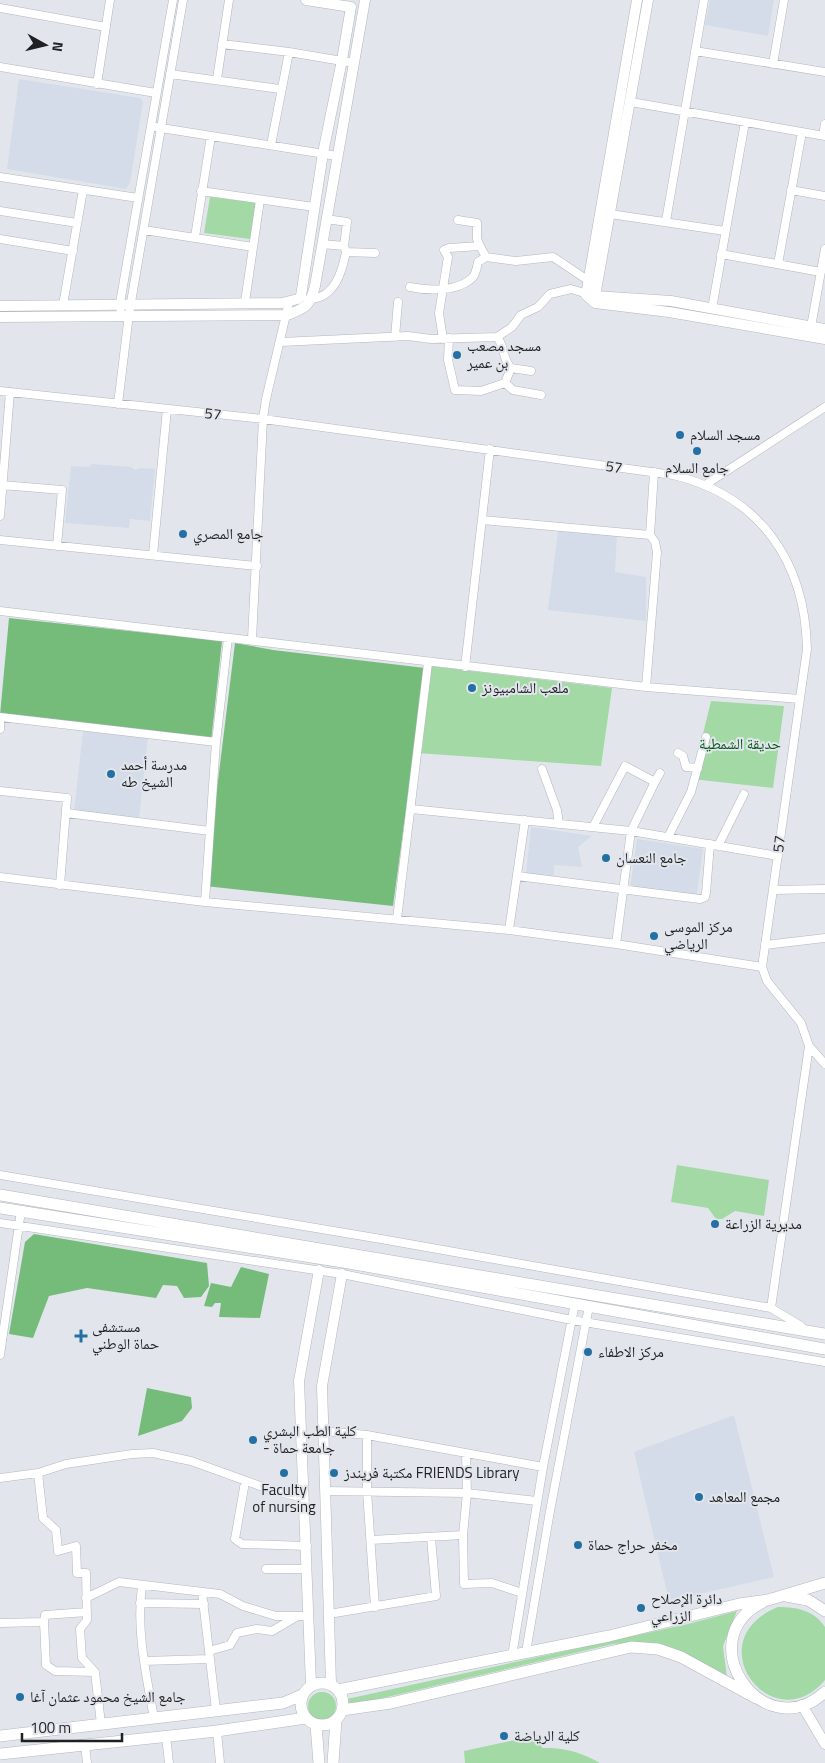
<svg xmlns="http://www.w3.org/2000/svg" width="825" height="1763" font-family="'Titillium Web','Noto Naskh Arabic',sans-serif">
	<rect width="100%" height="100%" fill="#e2e6ec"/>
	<path fill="#d4dce9" d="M 710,0 L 774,0 L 768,36 L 705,25 Z
		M 19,79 L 140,98 L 143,102 L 130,183 L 126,189 L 7,169 Z
		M 92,464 L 131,467 L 135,470 L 140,468 L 155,469 L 150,521 L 130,519 L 129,528 L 65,523 L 71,466 L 89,467 Z
		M 558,531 L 617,535 L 615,572 L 646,577 L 646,621 L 548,610 Z
		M 83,731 L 148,738 L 139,818 L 74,811 Z
		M 531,827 L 592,836 L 578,847 L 582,867 L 554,865 L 554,878 L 526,873 Z
		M 637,839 L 703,849 L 696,900 L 630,888 Z
		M 734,1415 L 774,1577 L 669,1601 L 634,1452 Z"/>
	<path fill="#a2d9a5" d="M 210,197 L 257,203 L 250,239 L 204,233 Z
		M 430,666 L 612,688 L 601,766 L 417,753 Z
		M 711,701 L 784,706 L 773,788 L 692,779 Z
		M 677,1165 L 769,1180 L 764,1216 L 735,1211 L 722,1219 L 716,1219 L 708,1208 L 671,1202 Z
		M 778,1607 C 796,1607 814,1610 825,1627 L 825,1680 C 773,1742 695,1641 778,1607 Z
		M 737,1611 L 723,1646 L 727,1678 L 655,1644 L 637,1642 L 613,1644 L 349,1706 L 347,1699 L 688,1624 Z
		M308 1706a14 14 0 1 1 28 0a14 14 0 1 1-28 0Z
		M 538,1735 L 542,1748 C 564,1747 581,1752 600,1763 L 465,1763 L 464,1751 Z"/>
	<path fill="#75bc7b" d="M 9,618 L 222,641 L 211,742 L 0,715 Z
		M 235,643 L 273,650 L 425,668 L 393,906 L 205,886 Z
		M 34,1234 L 207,1263 L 209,1286 L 201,1297 L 184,1298 L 177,1286 L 163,1285 L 156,1298 L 87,1288 L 49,1296 L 33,1338 L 9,1334 L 25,1242 Z
		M 241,1267 L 269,1274 L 260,1318 L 219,1317 L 221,1303 L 215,1303 L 212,1307 L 204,1306 L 211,1283 L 231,1287 Z
		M 147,1388 L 191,1397 L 192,1408 L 182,1421 L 138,1436 Z"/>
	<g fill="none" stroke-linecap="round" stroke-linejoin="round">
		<g stroke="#b2b6bc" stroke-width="9">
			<path id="street" d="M 0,8 L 106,27
				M 222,44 L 289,52 L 354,63
				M 695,51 L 825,72
				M 773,64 L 784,0
				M 0,67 L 156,93
				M 170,74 L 280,89
				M 217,79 L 229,0
				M 97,84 L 110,0
				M 631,102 L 825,136
				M 155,127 L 337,156
				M 823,135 L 825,124
				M 271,145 L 289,52
				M 0,177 L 138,198
				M 791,190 L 825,196
				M 201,191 L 314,207
				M 0,211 L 77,223
				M 610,214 L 725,231
				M 326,219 L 347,222 L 344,246 L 346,252
				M 458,220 L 477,223 L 477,239 L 480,246
				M 666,221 L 704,0
				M 144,230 L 253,247
				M 195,237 L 211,136
				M 0,239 L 73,251
				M 322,244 L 344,246
				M 721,254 L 821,272
				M 778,264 L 802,132
				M 410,287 C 428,291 459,292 473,277 C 476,273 477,267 478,262 L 486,257 L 516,261 L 553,257 L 589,281
				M 311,299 C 335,297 342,272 346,252 L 375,253
				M 245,302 L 260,200
				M 63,305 L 83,190
				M 712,309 L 745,122
				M 121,315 L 120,303 L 173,0
				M 811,327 L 825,249
				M 395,337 L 398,302
				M 497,337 C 505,346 502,359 511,368
				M 449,338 L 448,360 L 455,390 L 481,391 L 505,383 L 511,368 L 531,371
				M 443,339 L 439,313 L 448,257 L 444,250 L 449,248 L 480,246 L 486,257
				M 281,342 L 408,336 L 431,339 L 497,337 L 512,327 L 521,315 L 538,307 L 550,294 L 571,289 L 591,295
				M 505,383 L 513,390 L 541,395
				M 0,391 L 263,419 L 673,475 C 760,496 805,561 807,649 L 762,967 L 767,981 L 801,1023 L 809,1046 L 825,1064
				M 118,404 L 129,314 L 183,0
				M 2,485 L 62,490 L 57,546
				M 705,485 L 825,407
				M 0,516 L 10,392
				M 482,520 L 650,535 L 655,542 L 657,552 L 646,687
				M 650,535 L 654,472
				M 0,540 L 257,566
				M 153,555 L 167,409
				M 0,611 L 646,687 L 800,699
				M 252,639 L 263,419 L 266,399 L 289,302
				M 465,667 L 490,449
				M 0,717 L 216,742
				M 0,721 L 0,729
				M 678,753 L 683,756 L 686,767 L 698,768
				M 542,769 L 557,810 L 559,824
				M 0,791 L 67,798 L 60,885
				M 411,809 L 631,831 L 778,856
				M 66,813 L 210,831
				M 593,827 L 625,766 L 655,782 L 660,773
				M 668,837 L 691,792 L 706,737
				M 718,846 L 744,794
				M 517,876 L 700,899 L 705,897 L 706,893 L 710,844
				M 0,877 L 205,902 L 509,930 L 616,944 L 762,967
				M 773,890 L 825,889
				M 205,902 L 216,742 L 228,638
				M 397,919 L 428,663
				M 509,930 L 525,820
				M 616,944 L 631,831 L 655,782
				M 765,945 L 825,938
				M 0,1175 L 381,1239 L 771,1308 L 801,1326
				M 0,1223 L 342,1274 L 572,1320 L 825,1362
				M 771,1308 L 809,1046
				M 0,1355 L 21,1211
				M 323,1431 L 367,1435 L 543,1467
				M 367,1435 L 367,1491 L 375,1607
				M 466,1454 L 467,1493 L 463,1535 L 464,1584 L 492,1583 L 522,1593
				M 38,1473 L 43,1518 L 56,1530 L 58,1551 L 76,1546 L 77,1573 L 86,1573 L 87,1620 L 80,1629 L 82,1658 L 95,1672
				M 0,1478 L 38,1473 L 66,1464 L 132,1454 L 153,1453 L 191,1461 L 271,1490 L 304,1498
				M 245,1482 L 235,1539 L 242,1544 L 307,1546
				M 325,1491 L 467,1493 L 537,1501
				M 371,1540 L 463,1535
				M 266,1569 L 307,1569
				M 142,1586 C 136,1630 146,1674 154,1718
				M 202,1592 L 216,1710
				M 86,1598 L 119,1582 L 220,1594 L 243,1606 L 276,1616 L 308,1616
				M 140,1603 L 204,1604
				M 329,1614 L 436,1596 L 431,1537
				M 44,1622 L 46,1665 L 55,1671 L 95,1672 L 101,1724
				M 0,1623 L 44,1622 L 45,1615 L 87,1612
				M 209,1651 L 230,1645 L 237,1633 L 257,1629 L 272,1631 L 296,1617
				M 526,1652 L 550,1511 L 589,1306
				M 512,1656 L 543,1467 L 575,1303
				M 144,1661 L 209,1659
				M 217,1731 L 220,1763
				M 166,1736 L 169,1763
				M 85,1744 L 87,1763"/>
		</g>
		<g stroke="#b2b6bc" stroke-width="11">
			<path id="secondary" d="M 637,0 L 586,295 L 595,303 L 669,312 L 825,339
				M 648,0 L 595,296 L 671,301 L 825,329
				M 0,306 L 282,303 L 298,299 L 301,296 L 323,153 L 342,60 L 351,7 L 306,0
				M 0,317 L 287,315 C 306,308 310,306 315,286 L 365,0
				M 331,1684 L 322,1386 L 342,1274
				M 311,1685 L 299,1381 L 319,1270
				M 802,1705 L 825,1744"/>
		</g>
		<g stroke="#b2b6bc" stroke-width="12">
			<path id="primary" d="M 0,1195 L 825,1334
				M 0,1208 L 349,1263 L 825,1349
				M 786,1596 L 808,1600 L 825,1611
				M 763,1602 C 688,1639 763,1749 825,1692
				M301 1704a21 21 0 1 1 42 0a21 21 0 1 1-42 0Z
				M 338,1690 L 609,1636 L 739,1604 L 768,1600 L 825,1583
				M 342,1710 L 391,1703 L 631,1647 L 658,1649 L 681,1657 L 756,1698
				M 316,1725 L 319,1763
				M 0,1736 L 283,1703 L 302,1695
				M 0,1754 L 217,1731 L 306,1718
				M 333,1763 L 336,1720"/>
		</g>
		<use href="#street" stroke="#fff" stroke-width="8"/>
		<use href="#secondary" stroke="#fff" stroke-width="10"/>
		<use href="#primary" stroke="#fff" stroke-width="11"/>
	</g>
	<g fill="#2570a3" stroke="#e2e6ec" stroke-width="2">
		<circle cx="457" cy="355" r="5"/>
		<circle cx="680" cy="435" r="5"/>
		<circle cx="697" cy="451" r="5"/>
		<circle cx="183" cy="534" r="5"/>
		<circle cx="472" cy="688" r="5"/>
		<circle cx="111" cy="774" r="5"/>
		<circle cx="606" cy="858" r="5"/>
		<circle cx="654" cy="936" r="5"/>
		<circle cx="715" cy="1224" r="5"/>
		<path d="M78.5 1328.5h5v5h5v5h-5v5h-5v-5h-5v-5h5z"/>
		<circle cx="588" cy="1352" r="5"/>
		<circle cx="253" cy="1440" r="5"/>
		<circle cx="284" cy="1473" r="5"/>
		<circle cx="334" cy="1473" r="5"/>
		<circle cx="699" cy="1497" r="5"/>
		<circle cx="578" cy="1545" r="5"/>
		<circle cx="641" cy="1608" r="5"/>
		<circle cx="20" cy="1697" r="5"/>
		<circle cx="504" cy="1736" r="5"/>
	</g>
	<g text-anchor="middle" stroke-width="4" stroke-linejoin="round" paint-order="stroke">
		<g font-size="15" fill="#1e2022" stroke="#e2e6ec" text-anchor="start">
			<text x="467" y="351">مسجد مصعب<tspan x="467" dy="17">بن عمير</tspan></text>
			<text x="690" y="440">مسجد السلام</text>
			<text x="697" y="473" text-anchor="middle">جامع السلام</text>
			<text x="193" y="539">جامع المصري</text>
			<text x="482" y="693">ملعب الشامبيونز</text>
			<text x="121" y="770">مدرسة أحمد<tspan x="121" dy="17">الشيخ طه</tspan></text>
			<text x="616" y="863">جامع النعسان</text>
			<text x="664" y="932">مركز الموسى<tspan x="664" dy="17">الرياضي</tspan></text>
			<text x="725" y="1229">مديرية الزراعة</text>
			<text x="92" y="1332">مستشفى<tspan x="92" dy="17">حماة الوطني</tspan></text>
			<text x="598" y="1357">مركز الاطفاء</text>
			<text x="263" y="1436">كلية الطب البشري<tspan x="263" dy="17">- جامعة حماة</tspan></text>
			<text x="344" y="1478">مكتبة فريندز FRIENDS Library</text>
			<text x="284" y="1495" text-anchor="middle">Faculty<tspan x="284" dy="17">of nursing</tspan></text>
			<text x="709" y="1502">مجمع المعاهد</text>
			<text x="588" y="1550">مخفر حراج حماة</text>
			<text x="651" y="1604">دائرة الإصلاح<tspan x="651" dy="17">الزراعي</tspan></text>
			<text x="30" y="1702">جامع الشيخ محمود عثمان آغا</text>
			<text x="514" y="1741">كلية الرياضة</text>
		</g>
		<g font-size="15" fill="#1e2022" stroke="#e2e6ec">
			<text transform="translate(213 414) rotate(6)" y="5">57</text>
			<text transform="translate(614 467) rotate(8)" y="5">57</text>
			<text transform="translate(779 844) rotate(-83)" y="5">57</text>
		</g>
		<g font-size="15" fill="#07581b" stroke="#e2e6ec">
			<text x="740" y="749">حديقة الشمطية</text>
		</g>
	</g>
	<g transform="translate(45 45) rotate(98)" stroke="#e2e6ec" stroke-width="4" paint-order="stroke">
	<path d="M0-4L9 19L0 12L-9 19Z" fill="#1e2022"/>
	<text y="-8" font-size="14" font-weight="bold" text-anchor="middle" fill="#1e2022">N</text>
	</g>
	<path d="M22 1733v8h100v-8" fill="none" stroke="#1e2022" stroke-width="2.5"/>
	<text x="30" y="1733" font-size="15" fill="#1e2022" stroke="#e2e6ec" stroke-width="4" paint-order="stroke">100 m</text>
</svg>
